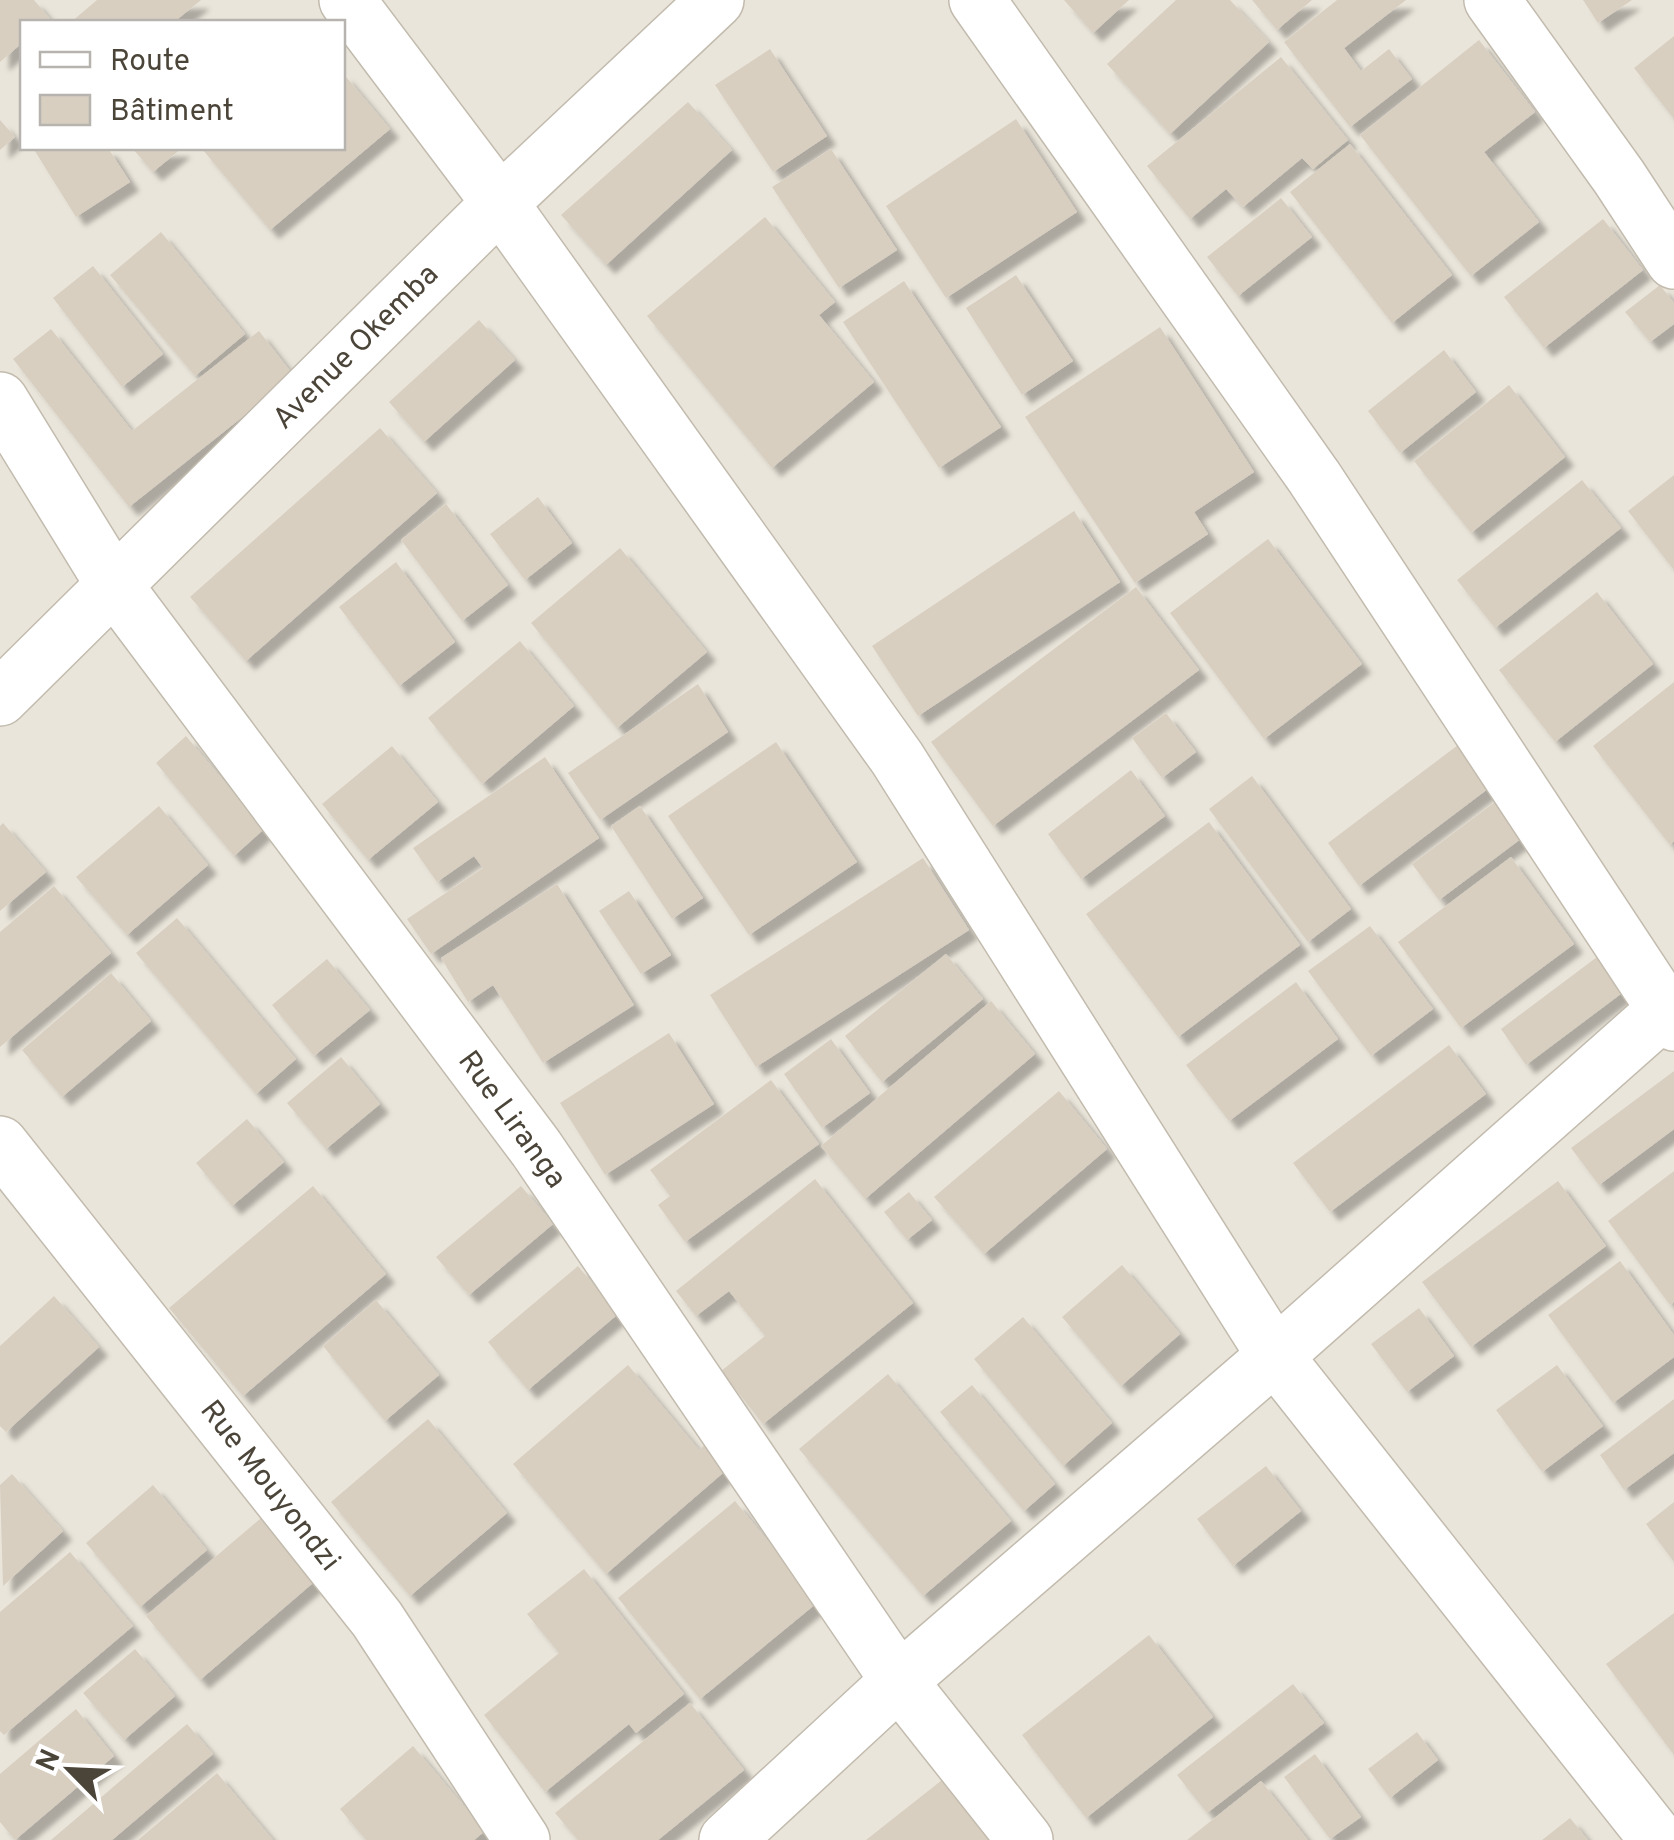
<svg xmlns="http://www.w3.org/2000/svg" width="1674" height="1840" font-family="Overpass,sans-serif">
	<defs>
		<filter id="shadow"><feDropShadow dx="9" dy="9" stdDeviation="2.5" flood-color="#0004"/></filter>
	</defs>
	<rect width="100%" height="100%" fill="#f6f3ec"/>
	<path fill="#eae5da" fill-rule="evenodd" d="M 0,0 L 1674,0 L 1674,1840 L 0,1840 ZM 22,22 L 342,22 L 342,148 L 22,148 Z"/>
	<path fill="#d8cfc1" filter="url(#shadow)" d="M 0,0 L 34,0 L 50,19 L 46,22 L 22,22 L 22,43 L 0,62 Z
		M 97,0 L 201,0 L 174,22 L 71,22 Z
		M 1064,0 L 1129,0 L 1093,33 Z
		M 1176,0 L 1230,0 L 1269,42 L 1170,134 L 1107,64 Z
		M 1252,0 L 1312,0 L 1277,30 Z
		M 1337,0 L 1406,0 L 1344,48 L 1361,71 L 1389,49 L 1412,79 L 1350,127 L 1284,42 Z
		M 1583,0 L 1632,0 L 1598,23 Z
		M 1674,36 L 1674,119 L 1634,68 Z
		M 1479,40 L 1535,112 L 1484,152 L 1539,222 L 1471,276 L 1360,135 Z
		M 770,49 L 827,136 L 773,172 L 715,85 Z
		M 1281,57 L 1348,140 L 1313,169 L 1302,158 L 1243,207 L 1226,189 L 1190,219 L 1147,166 Z
		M 342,72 L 390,129 L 270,230 L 203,150 L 206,148 L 342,148 Z
		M 688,102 L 732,150 L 606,265 L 561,215 Z
		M 1016,119 L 1077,212 L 946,298 L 886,206 Z
		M 0,120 L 15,137 L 0,150 Z
		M 1350,144 L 1452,275 L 1392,323 L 1290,192 Z
		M 33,148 L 108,148 L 130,182 L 76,217 Z
		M 132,148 L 182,148 L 153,172 Z
		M 831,149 L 897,250 L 839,288 L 772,187 Z
		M 1281,198 L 1312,237 L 1238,296 L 1207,257 Z
		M 765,217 L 835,302 L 819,315 L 874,382 L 772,468 L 647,316 Z
		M 1603,219 L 1643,270 L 1544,348 L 1504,297 Z
		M 161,232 L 245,334 L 195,376 L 110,275 Z
		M 93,266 L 163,354 L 122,387 L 53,298 Z
		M 1016,275 L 1073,361 L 1022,395 L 966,308 Z
		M 904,281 L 1001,427 L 939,468 L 843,322 Z
		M 1660,285 L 1674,303 L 1674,324 L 1650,342 L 1625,312 Z
		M 479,320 L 515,360 L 424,442 L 389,402 Z
		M 1160,327 L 1254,472 L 1194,512 L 1208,534 L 1135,583 L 1025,417 Z
		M 51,329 L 132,431 L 259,331 L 294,376 L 129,507 L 13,359 Z
		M 1444,350 L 1476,392 L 1400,453 L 1368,411 Z
		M 1509,385 L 1565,457 L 1471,533 L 1414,461 Z
		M 380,428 L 437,493 L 246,661 L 190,597 Z
		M 1674,475 L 1674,570 L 1628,511 Z
		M 1582,480 L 1621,528 L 1495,628 L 1457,580 Z
		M 538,497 L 572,543 L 525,580 L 490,534 Z
		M 446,504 L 508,585 L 462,621 L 401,540 Z
		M 1074,511 L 1120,582 L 918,716 L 872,646 Z
		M 1268,539 L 1362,664 L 1264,739 L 1170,613 Z
		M 620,548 L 707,652 L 617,728 L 531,623 Z
		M 396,562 L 455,642 L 399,686 L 339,607 Z
		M 1136,587 L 1199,670 L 993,826 L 931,742 Z
		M 1597,592 L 1653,664 L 1555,742 L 1499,670 Z
		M 520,641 L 574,706 L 482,784 L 428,718 Z
		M 1674,682 L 1674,841 L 1670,845 L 1593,746 Z
		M 698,684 L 728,732 L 600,820 L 568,773 Z
		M 1166,713 L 1196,752 L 1162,778 L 1132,738 Z
		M 186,736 L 264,829 L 234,856 L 156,763 Z
		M 776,742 L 857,862 L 749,935 L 668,816 Z
		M 1462,742 L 1493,785 L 1359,886 L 1328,843 Z
		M 392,746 L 438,802 L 368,860 L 322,804 Z
		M 545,757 L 599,838 L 431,954 L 407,919 L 483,868 L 474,856 L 437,882 L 413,848 Z
		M 1131,770 L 1165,816 L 1081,879 L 1048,834 Z
		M 1252,776 L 1351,909 L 1308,942 L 1209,809 Z
		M 1503,796 L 1530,832 L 1439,900 L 1412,864 Z
		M 159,806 L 208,865 L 127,935 L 76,877 Z
		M 640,806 L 703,898 L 672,919 L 611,826 Z
		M 1209,822 L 1300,945 L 1178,1037 L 1086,914 Z
		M 3,823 L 46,872 L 0,911 L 0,826 Z
		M 1511,857 L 1574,944 L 1461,1028 L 1398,942 Z
		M 923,858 L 969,930 L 756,1067 L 710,995 Z
		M 557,884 L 634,1005 L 543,1063 L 493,985 L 468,1002 L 441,958 Z
		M 54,886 L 111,953 L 0,1047 L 0,932 Z
		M 629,891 L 671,955 L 641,974 L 599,911 Z
		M 177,918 L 296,1059 L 256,1094 L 136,953 Z
		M 1370,926 L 1433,1009 L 1371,1056 L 1308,971 Z
		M 946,954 L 983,999 L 882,1082 L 845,1036 Z
		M 1601,954 L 1626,990 L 1526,1065 L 1501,1029 Z
		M 327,959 L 370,1010 L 314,1056 L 272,1005 Z
		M 111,973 L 151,1021 L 62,1097 L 22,1050 Z
		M 1296,982 L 1338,1039 L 1229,1121 L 1186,1065 Z
		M 991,1001 L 1035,1054 L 865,1199 L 821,1146 Z
		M 669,1033 L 714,1104 L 605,1175 L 560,1103 Z
		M 831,1039 L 870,1093 L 822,1128 L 784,1074 Z
		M 1449,1045 L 1486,1094 L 1330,1212 L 1293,1163 Z
		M 341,1057 L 380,1104 L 326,1149 L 287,1103 Z
		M 1674,1071 L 1674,1129 L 1599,1185 L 1571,1148 Z
		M 771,1080 L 819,1144 L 685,1242 L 658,1205 L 670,1196 L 650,1170 Z
		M 1059,1091 L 1107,1149 L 984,1254 L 934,1197 Z
		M 247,1119 L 284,1162 L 232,1206 L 196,1163 Z
		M 1674,1171 L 1674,1302 L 1670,1305 L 1608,1221 Z
		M 815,1179 L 913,1303 L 763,1424 L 721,1371 L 765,1336 L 729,1291 L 696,1316 L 676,1291 Z
		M 1558,1181 L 1606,1246 L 1471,1347 L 1422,1282 Z
		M 313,1186 L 386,1274 L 243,1396 L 169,1308 Z
		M 521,1186 L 553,1224 L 469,1295 L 436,1257 Z
		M 909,1192 L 932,1220 L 907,1240 L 884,1212 Z
		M 1620,1261 L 1674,1335 L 1674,1357 L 1613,1403 L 1548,1315 Z
		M 1122,1265 L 1180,1334 L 1121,1386 L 1062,1317 Z
		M 578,1266 L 618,1314 L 528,1390 L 488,1342 Z
		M 54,1296 L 99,1347 L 6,1432 L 0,1426 L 0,1346 Z
		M 376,1300 L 439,1375 L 385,1421 L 323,1346 Z
		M 1419,1308 L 1454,1356 L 1407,1392 L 1371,1344 Z
		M 1023,1317 L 1112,1423 L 1063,1466 L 974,1359 Z
		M 628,1365 L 699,1450 L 718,1433 L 739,1459 L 606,1574 L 513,1464 Z
		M 1557,1365 L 1603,1426 L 1542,1472 L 1496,1410 Z
		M 888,1374 L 1011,1521 L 923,1596 L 799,1449 Z
		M 972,1385 L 1055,1484 L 1024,1511 L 940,1412 Z
		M 1674,1399 L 1674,1453 L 1624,1490 L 1600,1455 Z
		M 428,1419 L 507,1513 L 410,1596 L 331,1502 Z
		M 1266,1466 L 1301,1511 L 1233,1566 L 1197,1519 Z
		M 12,1474 L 63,1531 L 3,1586 L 0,1485 Z
		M 153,1485 L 207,1550 L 140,1607 L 86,1543 Z
		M 735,1501 L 818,1602 L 700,1699 L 618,1598 Z
		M 1674,1502 L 1674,1562 L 1646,1524 Z
		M 261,1518 L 314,1582 L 200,1680 L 146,1616 Z
		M 70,1552 L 133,1626 L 4,1735 L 0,1731 L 0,1612 Z
		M 584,1569 L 684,1694 L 636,1733 L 629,1724 L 545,1792 L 484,1715 L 559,1653 L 527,1614 Z
		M 1674,1613 L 1674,1755 L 1606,1664 Z
		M 1149,1635 L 1213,1717 L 1086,1818 L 1022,1735 Z
		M 135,1649 L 175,1696 L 124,1740 L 83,1693 Z
		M 1293,1684 L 1324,1723 L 1207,1813 L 1177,1775 Z
		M 690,1703 L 744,1770 L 658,1840 L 578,1840 L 555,1813 Z
		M 76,1709 L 114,1756 L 15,1840 L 0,1822 L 0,1774 Z
		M 187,1724 L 213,1754 L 112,1840 L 51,1840 Z
		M 1417,1732 L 1438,1760 L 1390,1798 L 1368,1769 Z
		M 413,1746 L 485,1831 L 474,1840 L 366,1840 L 340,1809 Z
		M 1315,1754 L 1361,1817 L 1330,1839 L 1284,1777 Z
		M 961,1765 L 1019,1840 L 866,1840 Z
		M 217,1773 L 273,1840 L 138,1840 Z
		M 1261,1781 L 1308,1840 L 1187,1840 Z
		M 1570,1818 L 1588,1840 L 1542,1840 Z"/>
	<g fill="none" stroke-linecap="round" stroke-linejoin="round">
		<g stroke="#c2bbae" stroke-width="58">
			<path id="street" d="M 347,0 L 500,203 L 897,758 L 1275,1356 L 1658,1840
				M 977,0 L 1314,477 L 1674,1023
				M 1492,0 L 1619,177 L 1674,261
				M 0,400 L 114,585 L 536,1148 L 899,1681 L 1025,1840
				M 0,698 L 500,203 L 716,0
				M 0,1144 L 377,1619 L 522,1840
				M 727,1840 L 899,1681 L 1275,1356 L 1674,1002"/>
		</g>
		<use href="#street" stroke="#fff" stroke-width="55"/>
	</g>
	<g text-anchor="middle" stroke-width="8" stroke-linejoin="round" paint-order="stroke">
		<g font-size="30" fill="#4b4439" stroke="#fff">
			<text transform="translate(355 346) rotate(-45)" y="10">Avenue Okemba</text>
			<text transform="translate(513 1119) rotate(54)" y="10">Rue Liranga</text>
			<text transform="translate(271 1485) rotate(52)" y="10">Rue Mouyondzi</text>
		</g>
	</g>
	<rect x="20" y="20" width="325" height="130" fill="#ffffff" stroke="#b7b4b0" stroke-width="2.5"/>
	<rect x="40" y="52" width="50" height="15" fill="#ffffff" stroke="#b7b4b0" stroke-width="2.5"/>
	<text x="110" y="70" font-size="30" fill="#4b4439">Route</text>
	<rect x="40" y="95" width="50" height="30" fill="#d8cfc1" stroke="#b7b4b0" stroke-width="2.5"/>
	<text x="110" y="120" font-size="30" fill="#4b4439">Bâtiment</text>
	<g transform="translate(70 1770) rotate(294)" stroke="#ffffff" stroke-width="8" paint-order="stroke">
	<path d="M0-8L18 38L0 25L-18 38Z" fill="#4b4439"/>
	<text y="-15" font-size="28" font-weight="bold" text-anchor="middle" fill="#4b4439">N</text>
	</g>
</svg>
